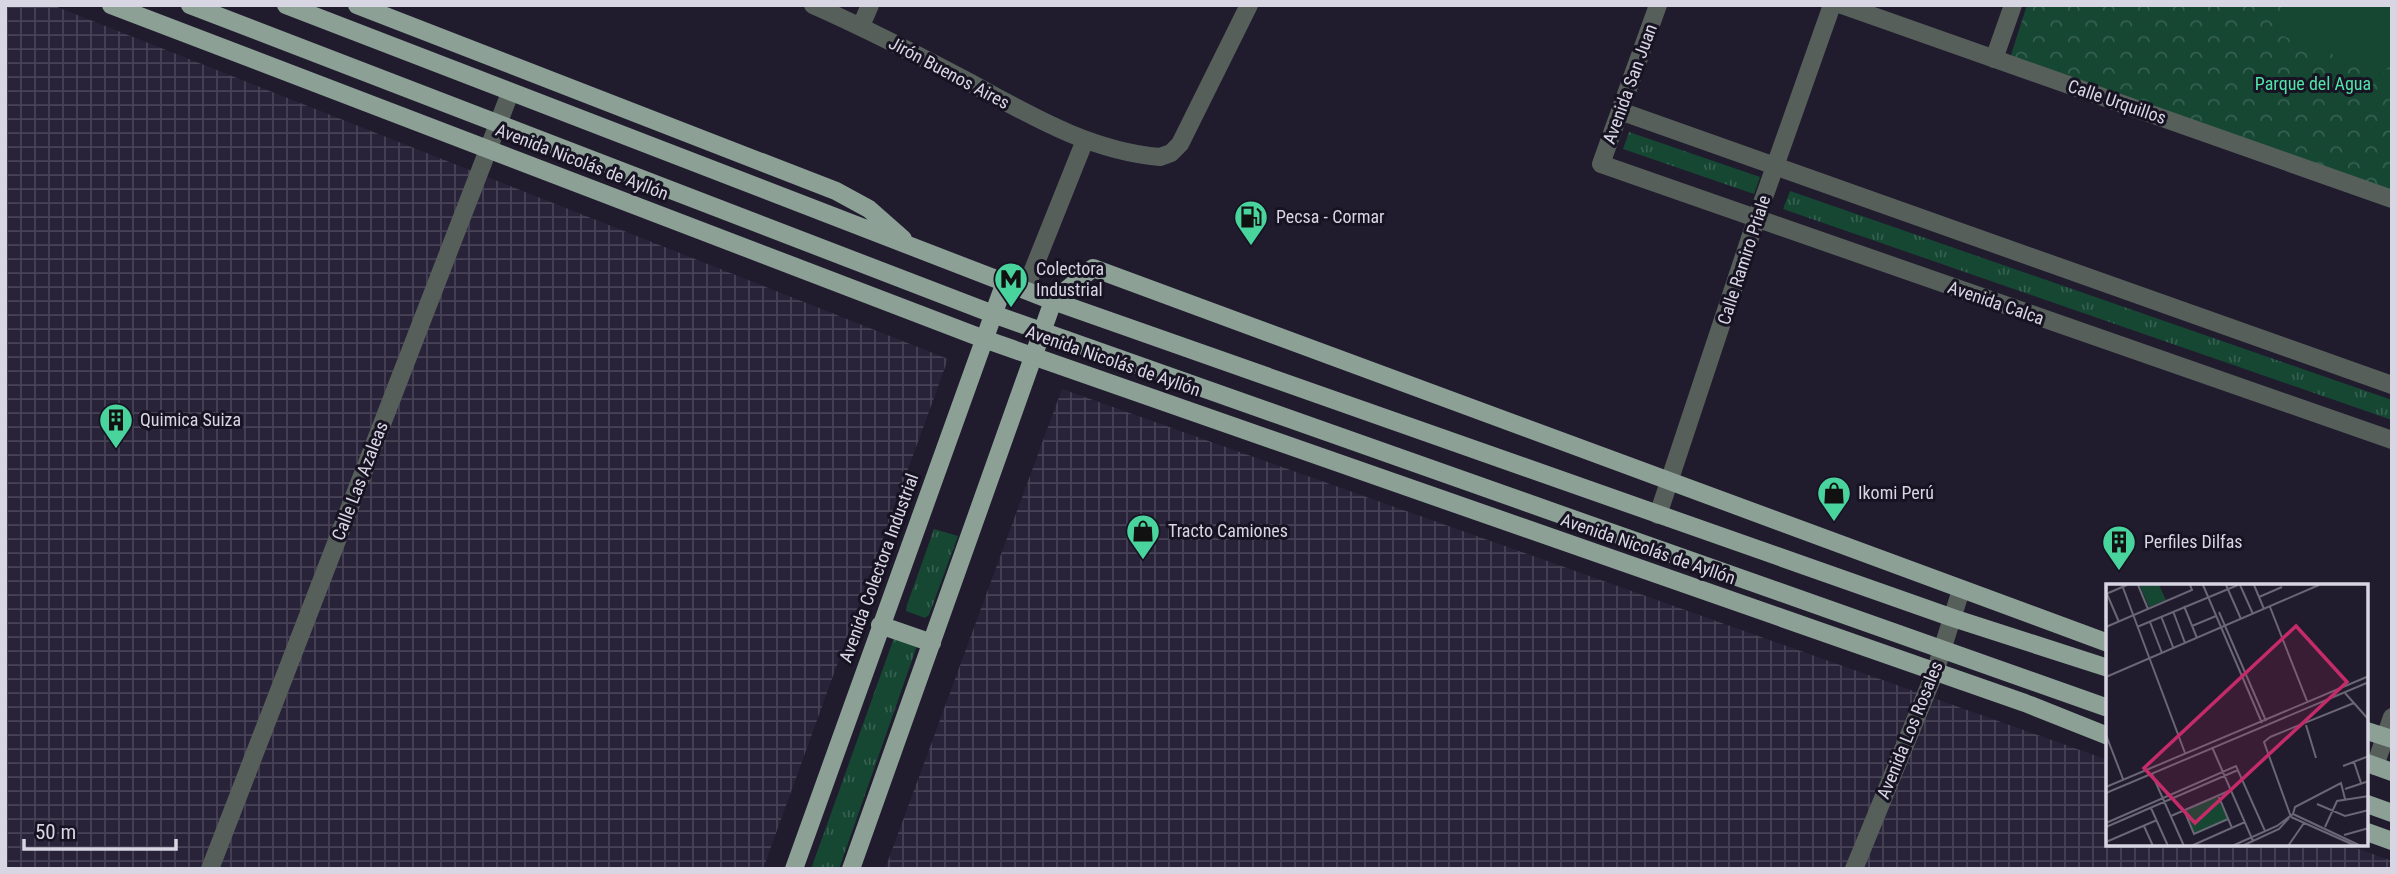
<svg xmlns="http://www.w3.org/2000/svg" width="2397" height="874" font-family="'Roboto Condensed',sans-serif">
	<defs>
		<pattern id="industrial-grid" width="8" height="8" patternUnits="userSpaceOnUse" patternTransform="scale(1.75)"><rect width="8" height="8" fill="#29233a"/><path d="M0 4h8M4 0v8" fill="none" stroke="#474256"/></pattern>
		<pattern id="grass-tufts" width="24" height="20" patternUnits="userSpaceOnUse" patternTransform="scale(1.75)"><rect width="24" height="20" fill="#154733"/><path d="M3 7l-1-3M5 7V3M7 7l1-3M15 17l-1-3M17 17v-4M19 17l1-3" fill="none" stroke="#366150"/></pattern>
		<pattern id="park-crowns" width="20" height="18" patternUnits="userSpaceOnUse" patternTransform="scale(1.75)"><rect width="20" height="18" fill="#154733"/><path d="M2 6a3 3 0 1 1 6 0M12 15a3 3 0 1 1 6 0" fill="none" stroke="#366150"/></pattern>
	</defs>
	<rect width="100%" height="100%" fill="#201c2d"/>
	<path fill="url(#industrial-grid)" d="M 5,5 L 52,5 L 948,359 L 763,869 L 5,869 Z
		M 1062,389 L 2108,760 L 2108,844 L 2345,844 L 2392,861 L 2392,869 L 885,869 Z"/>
	<path fill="url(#grass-tufts)" d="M 1629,132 L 1760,177 L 1754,194 L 1623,149 Z
		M 1790,191 L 2392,400 L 2392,420 L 1783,209 Z
		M 934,529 L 958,536 L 929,615 L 925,618 L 906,611 L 907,605 Z
		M 895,635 L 918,643 L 839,869 L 811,869 Z"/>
	<path fill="url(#park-crowns)" d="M 2027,5 L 2392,5 L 2392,195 L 2010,58 Z"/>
	<path fill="#154733" d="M 2285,5 L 2392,5 L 2392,56 L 2385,74 L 2275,33 Z"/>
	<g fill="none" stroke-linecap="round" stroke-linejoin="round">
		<path stroke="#565f5a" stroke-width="18" d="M 813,5 C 865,28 916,54 967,81 C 1028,114 1089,151 1160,157 L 1171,153 L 1180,144 L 1249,5
			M 1658,5 L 1601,164 L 2392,440
			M 1842,5 L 2392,199
			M 861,26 L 870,5
			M 1994,59 L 2013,5
			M 1620,111 L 2392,385
			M 1025,290 L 1085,140
			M 1658,515 L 1756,220 L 1832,5
			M 2375,766 L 2392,717
			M 210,869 L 510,93
			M 1854,869 L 1935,672 L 1961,590"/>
		<path stroke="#8ca096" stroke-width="18" d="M 111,5 L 984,339 L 2025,703 L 2108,736
			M 190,5 L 993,314 L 2108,708
			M 286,5 L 1053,301 L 1953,618 L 2108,668
			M 357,5 L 836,191 L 869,209 L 903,239
			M 1053,301 L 1093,268 L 2108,643
			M 880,625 L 932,643
			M 2367,731 L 2392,739
			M 2367,763 L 2392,772
			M 2367,804 L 2392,813
			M 2367,832 L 2392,841
			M 794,869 L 1005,282
			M 851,869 L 1053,301"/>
	</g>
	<defs>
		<g id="fuel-pin" transform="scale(1.75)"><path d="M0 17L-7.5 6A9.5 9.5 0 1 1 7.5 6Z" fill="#49d49d" stroke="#171323"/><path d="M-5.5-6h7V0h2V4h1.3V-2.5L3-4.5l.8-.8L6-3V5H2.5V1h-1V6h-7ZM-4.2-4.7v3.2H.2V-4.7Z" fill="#111"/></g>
		<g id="metro-pin" transform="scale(1.75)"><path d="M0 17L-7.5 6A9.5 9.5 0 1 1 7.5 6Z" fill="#49d49d" stroke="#171323"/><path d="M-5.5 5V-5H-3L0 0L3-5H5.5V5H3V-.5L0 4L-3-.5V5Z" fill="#111"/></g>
		<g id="building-pin" transform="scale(1.75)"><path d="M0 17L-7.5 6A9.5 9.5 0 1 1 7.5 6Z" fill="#49d49d" stroke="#171323"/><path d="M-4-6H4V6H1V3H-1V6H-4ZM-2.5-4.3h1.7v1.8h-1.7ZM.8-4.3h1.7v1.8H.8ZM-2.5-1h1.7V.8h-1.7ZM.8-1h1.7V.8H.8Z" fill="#111"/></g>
		<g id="shop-pin" transform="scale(1.75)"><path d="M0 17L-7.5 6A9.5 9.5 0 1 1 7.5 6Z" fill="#49d49d" stroke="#171323"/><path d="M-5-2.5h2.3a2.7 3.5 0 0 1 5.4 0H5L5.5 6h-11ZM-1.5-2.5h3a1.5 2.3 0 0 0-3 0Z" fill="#111"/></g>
	</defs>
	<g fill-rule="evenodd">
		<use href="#fuel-pin" x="1251" y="217"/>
		<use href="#metro-pin" x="1011" y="279"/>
		<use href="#building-pin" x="116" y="420"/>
		<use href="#shop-pin" x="1834" y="493"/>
		<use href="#shop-pin" x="1143" y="531"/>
		<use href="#building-pin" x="2119" y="542"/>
	</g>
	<g text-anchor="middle" stroke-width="6" stroke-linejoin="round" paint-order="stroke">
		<g font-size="18" fill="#d8d6e2" stroke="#171323">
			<text transform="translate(949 73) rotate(28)" y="6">Jirón Buenos Aires</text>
			<text transform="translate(1630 84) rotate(-70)" y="6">Avenida San Juan</text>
			<text transform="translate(2117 102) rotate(19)" y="6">Calle Urquillos</text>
			<text transform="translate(582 162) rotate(21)" y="6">Avenida Nicolás de Ayllón</text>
			<text transform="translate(1744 260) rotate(-72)" y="6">Calle Ramiro Priale</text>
			<text transform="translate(1996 303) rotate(19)" y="6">Avenida Calca</text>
			<text transform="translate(1113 361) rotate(19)" y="6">Avenida Nicolás de Ayllón</text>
			<text transform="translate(360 481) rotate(-69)" y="6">Calle Las Azaleas</text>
			<text transform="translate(1648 549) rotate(19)" y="6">Avenida Nicolás de Ayllón</text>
			<text transform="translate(879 568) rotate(-70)" y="6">Avenida Colectora Industrial</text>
			<text transform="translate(1910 730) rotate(-68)" y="6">Avenida Los Rosales</text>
		</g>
		<g font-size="18" fill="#53e2a9" stroke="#171323">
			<text x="2313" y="90">Parque del Agua</text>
		</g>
		<g font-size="18" fill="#d8d6e2" stroke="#171323" text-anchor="start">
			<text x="1276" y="223">Pecsa - Cormar</text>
			<text x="1036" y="275">Colectora<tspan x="1036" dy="21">Industrial</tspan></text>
			<text x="140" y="426">Quimica Suiza</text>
			<text x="1858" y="499">Ikomi Perú</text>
			<text x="1168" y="537">Tracto Camiones</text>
			<text x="2144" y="548">Perfiles Dilfas</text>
		</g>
	</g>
	<g transform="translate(2106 584)">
		<rect width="262" height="262" fill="#201c2d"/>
		<path d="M 53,1 L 60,16 L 43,23 L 34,2 ZM 111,213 L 122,236 L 89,250 L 78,226 Z" fill="#154733"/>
		<path fill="none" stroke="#6a6675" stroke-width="2" d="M 16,1 L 79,169M 32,1 L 42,25M 97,1 L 156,139M 120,1 L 135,35M 134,1 L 147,30M 148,1 L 158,25M 0,10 L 21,1M 1,10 L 13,38M 153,13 L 176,3M 78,22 L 91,54M 164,23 L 201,117M 67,27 L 79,59M 113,28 L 160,137M 55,32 L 67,63M 44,38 L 56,69M 86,42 L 110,32M 0,43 L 86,6 L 84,1M 31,43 L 132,1M 0,93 L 213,1M 239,109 L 263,136M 200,141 L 210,174M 0,151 L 17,195M 164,153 L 248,119M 164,153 L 158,158 L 185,233M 106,163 L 147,257M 248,178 L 255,199M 237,182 L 263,172M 46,190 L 78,262M 0,203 L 263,92M 239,205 L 263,197M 0,209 L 263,98M 112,211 L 126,244M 211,220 L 239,232 L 263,226M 45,224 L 62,262M 78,226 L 88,250 L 122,235M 187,230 L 189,223 L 235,199 L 239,215M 65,232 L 125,206M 185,233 L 250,262M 0,239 L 130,182 L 159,247M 38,242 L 47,262M 0,243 L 132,186M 219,243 L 231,217 L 263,212M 238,251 L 263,244M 0,258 L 51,236M 85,262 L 139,238M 126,262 L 171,242 L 187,230 L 255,262M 136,262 L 173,245 L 183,234M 182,262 L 198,239"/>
		<path fill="#c42b68" fill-opacity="0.15" stroke="#c42b68" stroke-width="3.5" d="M 190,42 L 241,98 L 89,239 L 38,184 Z"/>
		<rect width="262" height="262" fill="none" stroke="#d8d6e2" stroke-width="3.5"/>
	</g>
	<rect width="2397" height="874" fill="none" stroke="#d8d6e2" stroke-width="14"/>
	<path d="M24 839v10h152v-10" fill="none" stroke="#d8d6e2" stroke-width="3.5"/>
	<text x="35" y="839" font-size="21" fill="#d8d6e2" stroke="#171323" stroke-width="5" paint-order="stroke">50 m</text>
</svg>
